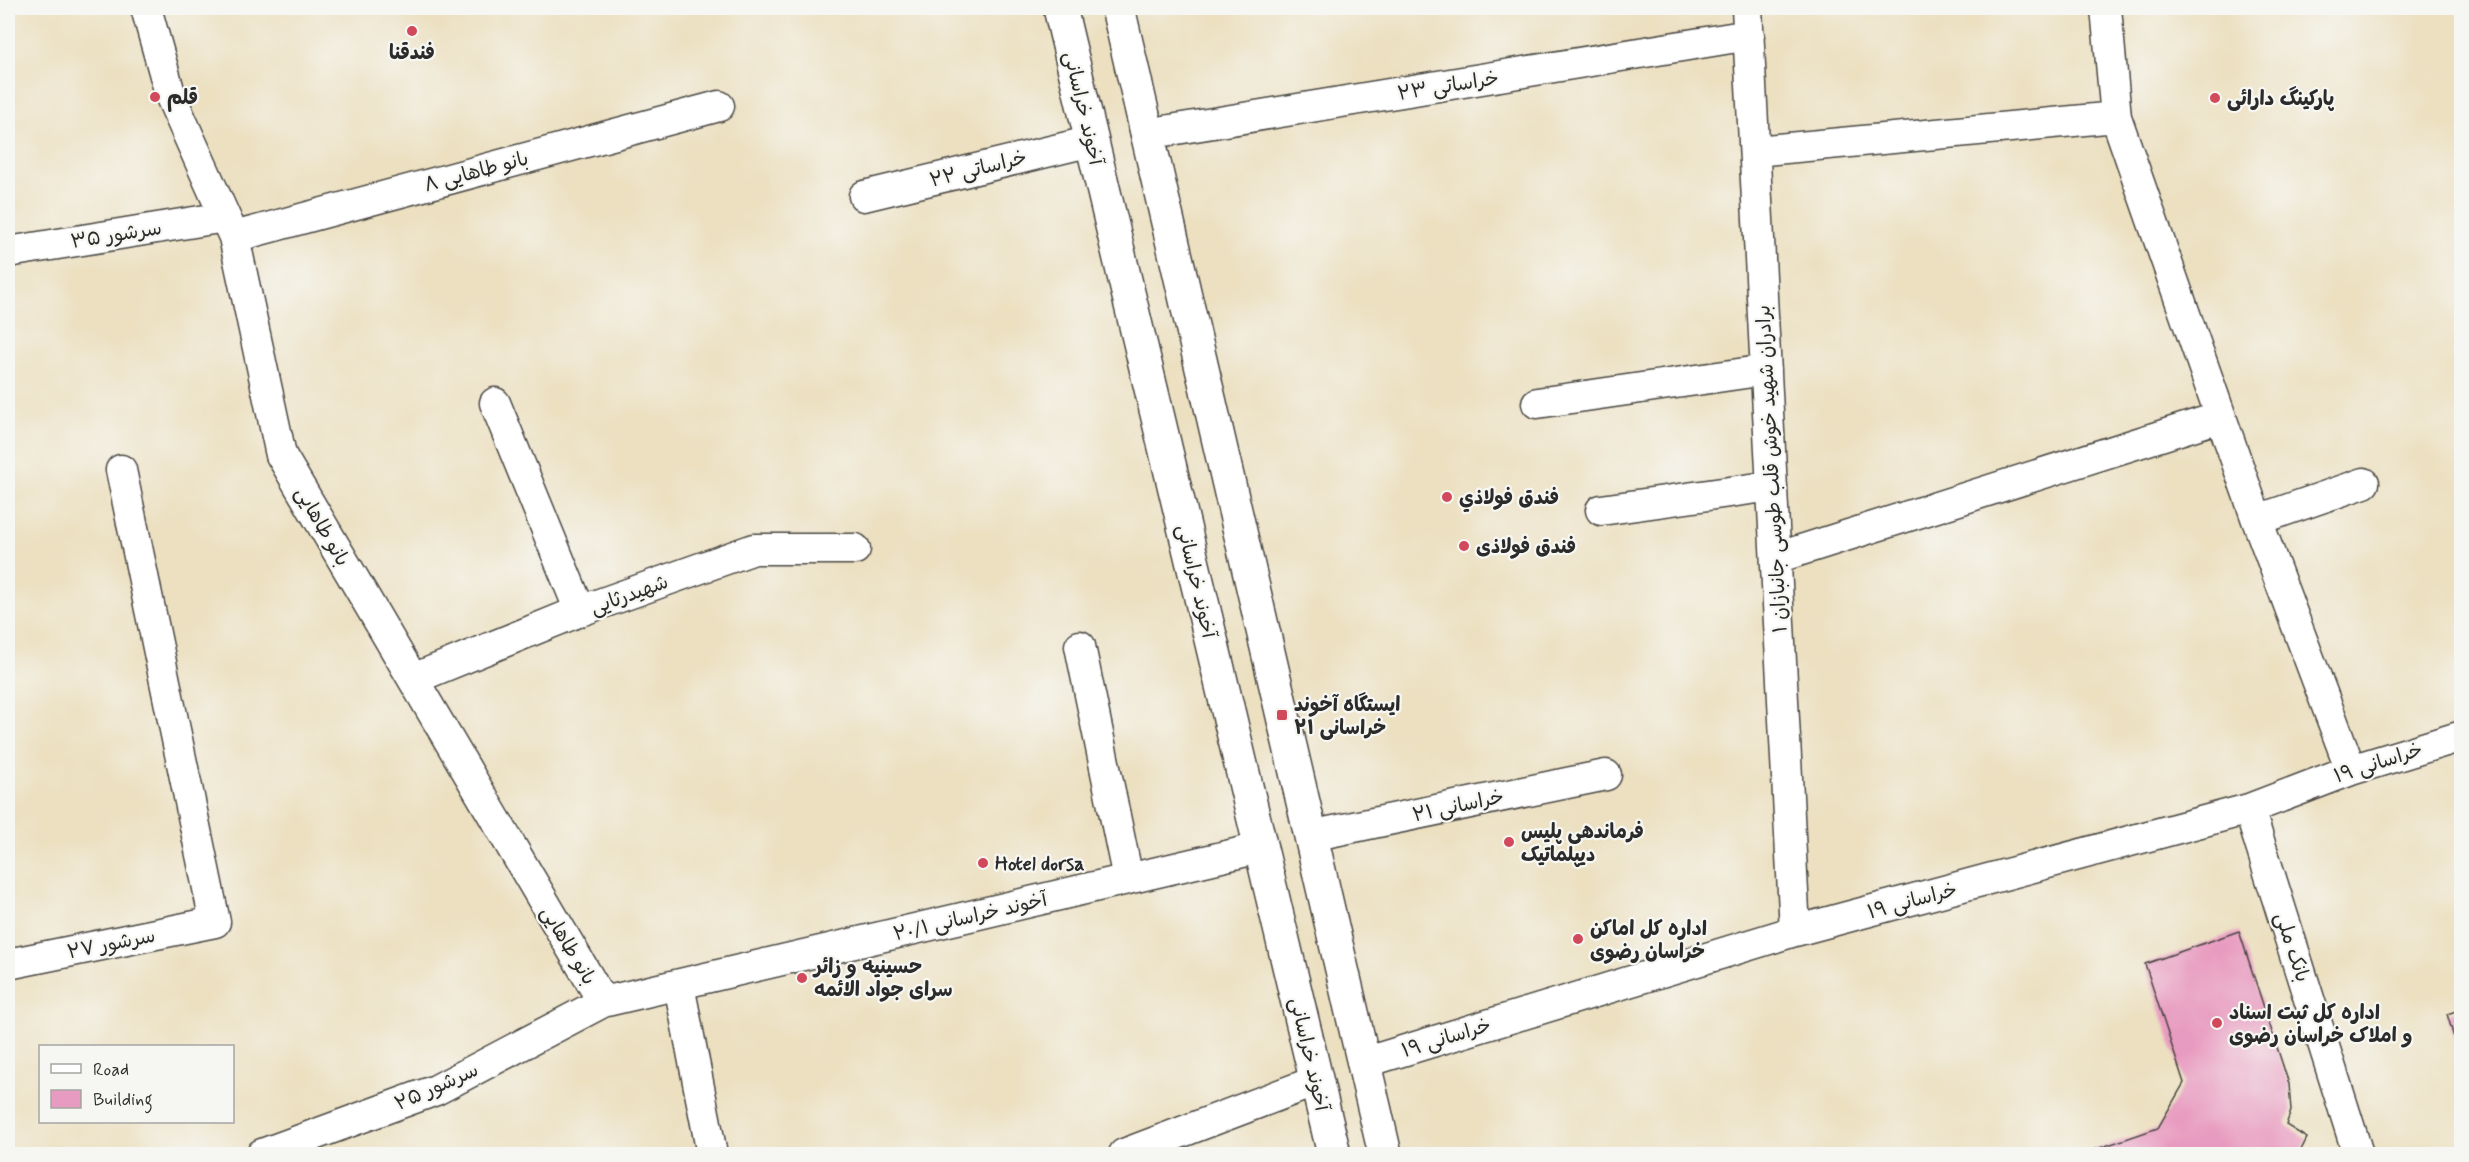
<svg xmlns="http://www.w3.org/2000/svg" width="2469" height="1162" font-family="Mynerve,'Playpen Sans Arabic',sans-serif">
	<rect width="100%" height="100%" fill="#f6f6f2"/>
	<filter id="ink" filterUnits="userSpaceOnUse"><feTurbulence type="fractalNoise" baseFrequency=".0167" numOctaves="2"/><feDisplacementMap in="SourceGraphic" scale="12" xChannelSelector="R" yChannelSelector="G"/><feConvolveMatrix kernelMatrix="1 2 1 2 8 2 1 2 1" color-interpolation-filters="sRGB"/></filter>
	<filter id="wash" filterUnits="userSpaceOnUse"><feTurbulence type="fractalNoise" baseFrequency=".008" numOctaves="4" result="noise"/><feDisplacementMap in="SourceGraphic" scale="24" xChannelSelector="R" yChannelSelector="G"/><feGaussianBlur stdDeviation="1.35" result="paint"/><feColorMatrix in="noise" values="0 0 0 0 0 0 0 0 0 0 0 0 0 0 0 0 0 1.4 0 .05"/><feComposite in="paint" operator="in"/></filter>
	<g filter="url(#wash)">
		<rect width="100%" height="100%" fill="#ece0c1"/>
		<g id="blocks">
			<path fill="#e89bc0" d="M 2239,931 L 2289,1084 L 2291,1111 L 2286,1125 L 2307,1138 L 2299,1154 L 2082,1154 L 2158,1128 L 2184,1083 L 2145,964 Z
				M 2462,1009 L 2462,1061 L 2461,1061 L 2447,1014 Z"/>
		</g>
	</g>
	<g filter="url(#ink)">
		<use href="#blocks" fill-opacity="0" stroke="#484642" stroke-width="1.5"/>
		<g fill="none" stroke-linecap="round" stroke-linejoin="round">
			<g stroke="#484642" stroke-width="33">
				<path id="minor" d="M 146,8 L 171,97 L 234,237 L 281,455 L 603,1002
					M 1747,8 L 1795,931
					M 2106,8 L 2116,117 L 2257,520 L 2351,770
					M 1146,134 L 1749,35
					M 1755,151 L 2116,117
					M 864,196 L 1092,141
					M 234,237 L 719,106
					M 8,252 L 225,217
					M 495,403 L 580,611
					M 1537,403 L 1766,370
					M 1601,510 L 1772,486
					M 2257,520 L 2364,483
					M 1776,558 L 2220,417
					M 1080,646 L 1128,879
					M 413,679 L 580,611 L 754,549 L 855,549
					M 2249,809 L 2358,1154
					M 1310,836 L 1606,775
					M 8,964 L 215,922 L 121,470
					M 679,985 L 712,1154
					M 1363,1063 L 1795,931 L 2249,809 L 2351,770 L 2462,736
					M 262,1154 L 436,1090 L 603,1002 L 1260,848
					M 1124,1154 L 1316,1081"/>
			</g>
			<g stroke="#484642" stroke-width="36">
				<path id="tertiary" d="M 1060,8 L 1334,1154
					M 1118,8 L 1385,1154"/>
			</g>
			<use href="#minor" stroke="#fff" stroke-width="30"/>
			<use href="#tertiary" stroke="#fff" stroke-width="33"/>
		</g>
	</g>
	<g fill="#d1495b" stroke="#f6f6f2" stroke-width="2">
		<circle cx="412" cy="31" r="6"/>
		<circle cx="155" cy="97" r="6"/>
		<circle cx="2215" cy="98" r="6"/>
		<circle cx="1447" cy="497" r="6"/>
		<circle cx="1464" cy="546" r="6"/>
		<rect x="1276" y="709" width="12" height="12" rx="3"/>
		<circle cx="1509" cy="842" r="6"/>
		<circle cx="983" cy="863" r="6"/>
		<circle cx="1578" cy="939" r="6"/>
		<circle cx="802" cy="978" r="6"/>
		<circle cx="2217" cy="1023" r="6"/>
	</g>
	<g text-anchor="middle" stroke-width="4.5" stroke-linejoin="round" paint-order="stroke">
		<g font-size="20" font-weight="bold" fill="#2b2b2b" stroke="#f6f6f2" text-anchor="start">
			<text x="412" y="59" text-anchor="middle">فندقنا</text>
			<text x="167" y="104">قلم</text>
			<text x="2227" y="105">پارکینگ دارائی</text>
			<text x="1459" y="504">فندق فولاذي</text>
			<text x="1476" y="553">فندق فولاذی</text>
			<text x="1294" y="711">ایستگاه آخوند<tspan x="1294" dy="23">خراسانی ۲۱</tspan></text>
			<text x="1521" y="838">فرماندهی پلیس<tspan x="1521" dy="23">دیپلماتیک</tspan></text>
			<text x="995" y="870">Hotel dorsa</text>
			<text x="1590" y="935">اداره کل اماکن<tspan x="1590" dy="23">خراسان رضوی</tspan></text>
			<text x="814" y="973">حسینیه و زائر<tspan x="814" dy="23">سرای جواد الائمه</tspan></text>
			<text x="2229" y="1019">اداره کل ثبت اسناد<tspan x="2229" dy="23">و املاک خراسان رضوی</tspan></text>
		</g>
		<g font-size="20" fill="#2b2b2b" stroke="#f6f6f2">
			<text transform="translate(1448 85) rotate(-9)" y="7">خراساتی ۲۳</text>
			<text transform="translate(1084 108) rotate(77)" y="7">آخوند خراسانی</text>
			<text transform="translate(978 168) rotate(-14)" y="7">خراساتی ۲۲</text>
			<text transform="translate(476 171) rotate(-15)" y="7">بانو طاهایی ۸</text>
			<text transform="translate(116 234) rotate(-9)" y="7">سرشور ۳۵</text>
			<text transform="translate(1771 469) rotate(-93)" y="7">برادران شهید خوش قلب طوسی جانبازان ۱</text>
			<text transform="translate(323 526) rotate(60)" y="7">بانو طاهایی</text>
			<text transform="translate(1197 581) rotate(77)" y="7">آخوند خراسانی</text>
			<text transform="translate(629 594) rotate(-20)" y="7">شهیدرثایی</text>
			<text transform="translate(2378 762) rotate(-18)" y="7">خراسانی ۱۹</text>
			<text transform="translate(1458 805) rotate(-12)" y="7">خراسانی ۲۱</text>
			<text transform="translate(1912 900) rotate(-15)" y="7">خراسانی ۱۹</text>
			<text transform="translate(970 916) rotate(-13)" y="7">آخوند خراسانی ۲۰/۱</text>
			<text transform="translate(111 943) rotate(-11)" y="7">سرشور ۲۷</text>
			<text transform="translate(569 945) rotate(59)" y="7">بانو طاهایی</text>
			<text transform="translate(2293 947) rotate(72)" y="7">بانک ملی</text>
			<text transform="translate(1446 1037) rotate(-17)" y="7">خراسانی ۱۹</text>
			<text transform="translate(1310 1054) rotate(77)" y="7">آخوند خراسانی</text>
			<text transform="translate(436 1086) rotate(-24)" y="7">سرشور ۲۵</text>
		</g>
	</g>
	<rect width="2469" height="1162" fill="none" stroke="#f6f6f2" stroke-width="30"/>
	<rect x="39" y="1045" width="195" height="78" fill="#f6f6f2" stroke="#a5a5a2" stroke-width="1.5"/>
	<rect x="51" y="1064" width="30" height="9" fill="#ffffff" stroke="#a5a5a2" stroke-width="1.5"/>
	<text x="93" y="1075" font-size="18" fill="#2b2b2b">Road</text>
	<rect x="51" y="1090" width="30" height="18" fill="#e89bc0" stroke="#a5a5a2" stroke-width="1.5"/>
	<text x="93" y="1105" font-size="18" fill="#2b2b2b">Building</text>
</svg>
